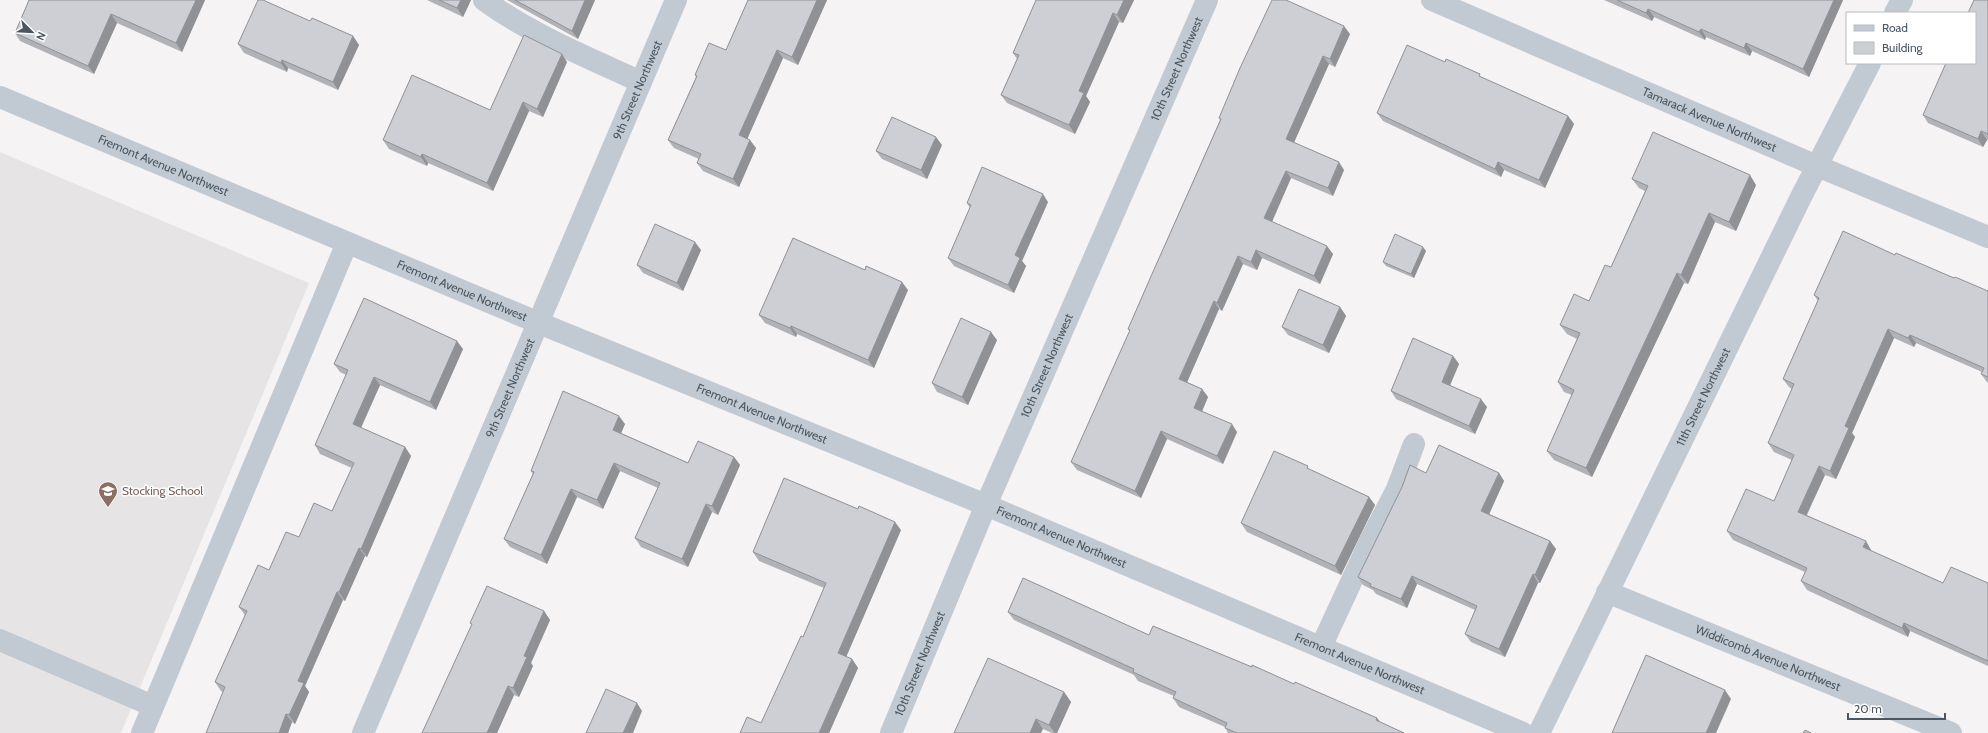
<svg xmlns="http://www.w3.org/2000/svg" width="1988" height="733" font-family="Cabin,sans-serif">
	<rect width="100%" height="100%" fill="#f5f3f3"/>
	<path fill="#e6e4e5" d="M 0,152 L 309,283 L 121,733 L 0,733 Z"/>
	<g fill="none" stroke-linecap="round" stroke-linejoin="round">
		<g stroke="#c1cad2" stroke-width="22">
			<path d="M 484,0 C 532,35 587,57 641,82"/>
			<path id="s1" d="M 1432,0 L 1817,166 L 1988,237"/>
			<path d="M 1895,13 L 1902,0"/>
			<path id="s2" d="M 0,97 L 539,323 L 986,505 L 1523,733"/>
			<path id="s3" d="M 1607,592 L 1951,733"/>
			<path d="M 0,640 L 153,706"/>
			<path d="M 1321,647 L 1371,539 L 1397,489 L 1414,444"/>
			<path d="M 142,733 L 347,243"/>
			<path id="s4" d="M 363,733 L 676,0"/>
			<path id="s5" d="M 891,733 L 986,505 L 1207,0"/>
			<path id="s6" d="M 1539,733 L 1801,197 L 1870,63"/>
		</g>
	</g>
	<path fill="#b0b2b7" d="M 29,0 L 205,0 L 182,52 L 117,23 L 94,74 L 20,41 L 15,33 Z
		M 427,0 L 471,0 L 463,17 Z
		M 507,0 L 595,0 L 578,39 Z
		M 748,0 L 827,0 L 798,65 L 783,58 L 747,139 L 756,148 L 739,187 L 703,171 L 697,163 L 699,159 L 674,148 L 668,140 L 696,77 L 695,75 L 726,50 Z
		M 1036,0 L 1134,0 L 1123,23 L 1119,22 L 1086,96 L 1090,102 L 1075,134 L 1007,103 L 1001,95 L 1017,59 L 1013,53 Z
		M 1604,0 L 1843,0 L 1809,77 L 1752,51 L 1750,56 L 1706,37 L 1705,40 L 1654,17 L 1652,21 Z
		M 1988,0 L 1988,140 L 1987,140 L 1983,147 L 1928,123 L 1923,115 Z
		M 310,21 L 353,36 L 359,45 L 338,90 L 288,68 L 287,72 L 244,53 L 238,44 Z
		M 1350,34 L 1335,67 L 1329,64 L 1294,142 L 1344,170 L 1333,196 L 1291,178 L 1272,222 L 1333,254 L 1320,284 L 1262,258 L 1257,270 L 1243,264 L 1222,311 L 1219,309 L 1187,382 L 1202,389 L 1208,397 L 1202,411 L 1237,432 L 1223,464 L 1167,439 L 1141,498 L 1077,470 L 1071,462 L 1130,332 L 1128,329 L 1220,120 L 1219,118 Z
		M 567,62 L 543,117 L 529,111 L 493,191 L 428,163 L 427,166 L 389,149 L 383,140 L 490,110 Z
		M 1445,62 L 1482,78 L 1568,116 L 1574,124 L 1545,188 L 1504,170 L 1501,177 L 1383,121 L 1377,113 Z
		M 942,145 L 927,179 L 882,159 L 876,151 Z
		M 1632,179 L 1756,185 L 1736,231 L 1715,222 L 1688,284 L 1684,283 L 1592,477 L 1554,460 L 1547,451 L 1572,395 L 1564,392 L 1558,382 L 1577,339 L 1567,334 L 1560,325 L 1589,301 L 1611,267 L 1645,191 L 1639,188 Z
		M 1048,202 L 1022,261 L 1026,266 L 1014,293 L 954,266 L 948,258 L 970,208 L 967,203 Z
		M 701,250 L 683,291 L 643,273 L 637,265 Z
		M 1426,251 L 1414,278 L 1386,266 L 1383,262 Z
		M 1895,255 L 1988,291 L 1988,383 L 1987,382 L 1981,374 L 1982,372 L 1916,343 L 1914,347 L 1894,338 L 1852,433 L 1855,437 L 1836,479 L 1825,475 L 1807,515 L 1871,550 L 1871,551 L 1943,583 L 1988,583 L 1988,666 L 1910,631 L 1908,637 L 1807,590 L 1801,581 L 1805,572 L 1733,540 L 1727,531 L 1774,501 L 1792,460 L 1774,452 L 1768,443 L 1792,389 L 1789,387 L 1783,379 L 1818,301 L 1814,295 Z
		M 908,290 L 874,368 L 797,334 L 796,337 L 765,323 L 759,315 Z
		M 1340,307 L 1346,316 L 1329,353 L 1288,335 L 1282,327 Z
		M 997,340 L 968,405 L 937,392 L 932,383 Z
		M 463,349 L 436,410 L 380,385 L 361,428 L 405,447 L 411,456 L 367,557 L 365,556 L 345,601 L 343,600 L 305,686 L 309,692 L 295,724 L 292,722 L 288,733 L 206,733 L 223,692 L 221,691 L 215,682 L 245,615 L 239,607 L 269,570 L 299,537 L 332,511 L 352,468 L 320,454 L 315,445 L 346,375 L 340,372 L 334,364 Z
		M 1453,356 L 1459,364 L 1450,385 L 1487,407 L 1475,434 L 1396,399 L 1391,391 Z
		M 625,424 L 621,433 L 688,463 L 734,457 L 740,465 L 718,515 L 712,512 L 688,567 L 641,547 L 635,538 L 658,488 L 620,471 L 603,509 L 577,497 L 547,564 L 510,547 L 504,539 L 533,474 L 531,471 Z
		M 1311,470 L 1369,497 L 1375,505 L 1341,575 L 1247,532 L 1241,523 Z
		M 1426,473 L 1499,473 L 1504,481 L 1489,514 L 1550,541 L 1556,549 L 1540,583 L 1538,583 L 1505,657 L 1471,642 L 1465,634 L 1475,610 L 1417,584 L 1407,608 L 1376,594 L 1373,590 L 1363,585 L 1358,577 Z
		M 901,530 L 846,657 L 852,659 L 858,668 L 829,733 L 740,733 L 761,723 L 803,637 L 824,588 L 759,561 L 753,552 Z
		M 544,611 L 550,620 L 531,663 L 533,666 L 519,697 L 514,695 L 497,733 L 472,625 L 470,623 Z
		M 1008,612 L 1149,635 L 1252,667 L 1377,718 L 1381,723 L 1404,733 L 1228,733 L 1225,727 L 1179,707 L 1173,698 L 1174,696 L 1138,681 L 1134,675 L 1014,620 Z
		M 1064,692 L 1071,702 L 1057,733 L 1052,733 L 1043,729 L 954,733 Z"/>
	<path fill="#909195" d="M 196,0 L 205,0 L 182,52 L 176,43 Z
		M 461,0 L 471,0 L 463,17 L 457,8 Z
		M 585,0 L 595,0 L 578,39 L 572,31 Z
		M 817,0 L 827,0 L 798,65 L 792,57 Z
		M 1124,0 L 1134,0 L 1123,23 L 1117,15 Z
		M 1834,0 L 1843,0 L 1809,77 L 1803,69 Z
		M 1648,9 L 1654,17 L 1652,21 L 1646,13 Z
		M 1113,13 L 1119,22 L 1086,96 L 1090,102 L 1075,134 L 1069,125 L 1079,91 Z
		M 111,14 L 117,23 L 94,74 L 88,66 Z
		M 1344,26 L 1350,34 L 1335,67 L 1330,59 Z
		M 1701,29 L 1706,37 L 1705,40 L 1699,32 Z
		M 353,36 L 359,45 L 338,90 L 333,82 Z
		M 1746,43 L 1752,51 L 1750,56 L 1744,48 Z
		M 777,50 L 783,58 L 745,144 L 739,135 Z
		M 562,54 L 567,62 L 543,117 L 537,109 Z
		M 1323,56 L 1329,64 L 1292,147 L 1286,139 Z
		M 282,60 L 288,68 L 287,72 L 281,63 Z
		M 523,102 L 529,111 L 493,191 L 487,183 Z
		M 1568,116 L 1574,124 L 1545,188 L 1539,180 Z
		M 1981,131 L 1987,140 L 1983,147 L 1978,139 Z
		M 936,137 L 942,145 L 927,179 L 921,170 Z
		M 750,140 L 756,148 L 739,187 L 733,179 Z
		M 422,154 L 428,163 L 427,166 L 421,157 Z
		M 1339,162 L 1344,170 L 1333,196 L 1328,188 Z
		M 1498,162 L 1504,170 L 1501,177 L 1495,169 Z
		M 1286,171 L 1291,178 L 1270,226 L 1264,218 Z
		M 1750,175 L 1756,185 L 1736,231 L 1729,222 Z
		M 1043,194 L 1048,202 L 1022,261 L 1026,266 L 1014,293 L 1008,285 L 1015,255 Z
		M 1709,213 L 1715,222 L 1688,284 L 1681,275 Z
		M 695,242 L 701,250 L 683,291 L 677,283 Z
		M 1327,246 L 1333,254 L 1320,284 L 1314,276 Z
		M 1423,247 L 1426,251 L 1414,278 L 1411,274 Z
		M 1256,250 L 1262,258 L 1257,270 L 1251,262 Z
		M 1238,256 L 1243,264 L 1222,311 L 1217,303 Z
		M 1677,273 L 1684,283 L 1592,477 L 1586,468 Z
		M 902,282 L 908,290 L 874,368 L 868,360 Z
		M 1214,301 L 1219,309 L 1185,387 L 1179,379 Z
		M 1340,307 L 1346,316 L 1329,353 L 1323,345 Z
		M 791,326 L 797,334 L 796,337 L 790,328 Z
		M 1888,329 L 1894,338 L 1852,433 L 1855,437 L 1836,479 L 1830,471 L 1845,426 Z
		M 991,332 L 997,340 L 968,405 L 962,397 Z
		M 1910,335 L 1916,343 L 1914,347 L 1908,338 Z
		M 457,341 L 463,349 L 436,410 L 430,402 Z
		M 1453,356 L 1459,364 L 1448,390 L 1442,382 Z
		M 374,377 L 380,385 L 359,432 L 353,424 Z
		M 1202,389 L 1208,397 L 1200,416 L 1194,408 Z
		M 1481,399 L 1487,407 L 1475,434 L 1469,426 Z
		M 619,416 L 625,424 L 619,438 L 613,430 Z
		M 1232,424 L 1237,432 L 1223,464 L 1217,456 Z
		M 1161,431 L 1167,439 L 1141,498 L 1135,491 Z
		M 405,447 L 411,456 L 367,557 L 361,549 Z
		M 734,457 L 740,465 L 718,515 L 712,506 Z
		M 614,463 L 620,471 L 603,509 L 597,500 Z
		M 1819,466 L 1825,475 L 1804,520 L 1798,512 Z
		M 1499,473 L 1504,481 L 1487,519 L 1481,511 Z
		M 571,489 L 577,497 L 547,564 L 541,555 Z
		M 1369,497 L 1375,505 L 1341,575 L 1335,566 Z
		M 706,504 L 712,512 L 688,567 L 682,559 Z
		M 895,522 L 901,530 L 844,662 L 838,653 Z
		M 1550,541 L 1556,549 L 1540,583 L 1535,575 Z
		M 1866,541 L 1871,550 L 1869,556 L 1863,547 Z
		M 359,548 L 365,556 L 345,601 L 339,592 Z
		M 1533,574 L 1538,583 L 1505,657 L 1499,649 Z
		M 1412,576 L 1417,584 L 1407,608 L 1401,599 Z
		M 337,592 L 343,600 L 305,686 L 309,692 L 295,724 L 289,715 L 298,681 Z
		M 544,611 L 550,620 L 531,663 L 533,666 L 519,697 L 513,688 L 524,656 Z
		M 1904,623 L 1910,631 L 1908,637 L 1902,628 Z
		M 852,659 L 858,668 L 829,733 L 819,733 Z
		M 508,686 L 514,695 L 497,733 L 487,733 Z
		M 1725,690 L 1731,699 L 1716,733 L 1706,733 Z
		M 1064,692 L 1071,702 L 1057,733 L 1055,733 L 1049,725 Z
		M 637,703 L 642,711 L 633,733 L 623,733 Z
		M 286,714 L 292,722 L 288,733 L 279,733 Z
		M 1377,718 L 1383,726 L 1376,720 Z
		M 1036,719 L 1043,729 L 1041,733 L 1030,733 Z"/>
	<path fill="#cdcfd5" stroke="#909195" d="M 29,0 L 196,0 L 176,43 L 111,14 L 88,66 L 15,33 Z
		M 258,0 L 263,0 L 310,21 L 312,18 L 353,36 L 333,82 L 282,60 L 281,63 L 238,44 Z
		M 439,0 L 461,0 L 457,8 Z
		M 515,0 L 585,0 L 572,31 Z
		M 748,0 L 817,0 L 792,57 L 777,50 L 739,135 L 750,140 L 733,179 L 697,163 L 701,154 L 668,140 L 697,76 L 695,75 L 709,43 L 726,50 Z
		M 1036,0 L 1124,0 L 1117,15 L 1113,13 L 1079,91 L 1084,93 L 1069,125 L 1001,95 L 1019,55 L 1013,53 Z
		M 1272,0 L 1286,0 L 1344,26 L 1330,59 L 1323,56 L 1286,139 L 1339,162 L 1328,188 L 1286,171 L 1264,218 L 1327,246 L 1314,276 L 1256,250 L 1251,262 L 1238,256 L 1217,303 L 1214,301 L 1179,379 L 1202,389 L 1194,408 L 1232,424 L 1217,456 L 1161,431 L 1135,491 L 1071,462 L 1130,330 L 1128,329 L 1152,274 L 1221,119 L 1219,118 L 1240,68 Z
		M 1617,0 L 1834,0 L 1803,69 L 1746,43 L 1744,48 L 1701,29 L 1699,32 L 1648,9 L 1646,13 Z
		M 1974,0 L 1988,0 L 1988,134 L 1981,131 L 1978,139 L 1923,115 L 1946,63 L 1975,63 L 1975,13 L 1968,13 Z
		M 524,35 L 562,54 L 537,109 L 523,102 L 487,183 L 422,154 L 421,157 L 383,140 L 412,75 L 490,110 Z
		M 1407,45 L 1445,62 L 1446,59 L 1480,74 L 1479,76 L 1568,116 L 1539,180 L 1498,162 L 1495,169 L 1377,113 Z
		M 892,117 L 936,137 L 921,170 L 876,151 Z
		M 1653,132 L 1750,175 L 1729,222 L 1709,213 L 1681,275 L 1677,273 L 1586,468 L 1547,451 L 1574,390 L 1558,382 L 1580,333 L 1560,325 L 1574,294 L 1589,301 L 1605,265 L 1611,267 L 1648,186 L 1632,179 Z
		M 982,167 L 1043,194 L 1015,255 L 1020,258 L 1008,285 L 948,258 L 971,205 L 967,203 Z
		M 655,224 L 695,242 L 677,283 L 637,265 Z
		M 1843,231 L 1895,255 L 1896,253 L 1954,278 L 1955,277 L 1988,291 L 1988,377 L 1981,374 L 1984,368 L 1910,335 L 1908,338 L 1888,329 L 1845,426 L 1849,428 L 1830,471 L 1819,466 L 1798,512 L 1866,541 L 1863,547 L 1943,583 L 1951,567 L 1988,583 L 1988,661 L 1904,623 L 1902,628 L 1801,581 L 1807,568 L 1727,531 L 1746,489 L 1774,501 L 1794,455 L 1768,443 L 1794,384 L 1783,379 L 1819,298 L 1814,295 Z
		M 1395,234 L 1423,247 L 1411,274 L 1383,262 Z
		M 793,238 L 865,270 L 866,266 L 902,282 L 868,360 L 791,326 L 790,328 L 759,315 Z
		M 1299,289 L 1340,307 L 1323,345 L 1282,327 Z
		M 364,298 L 457,341 L 430,402 L 374,377 L 353,424 L 405,447 L 361,549 L 359,548 L 339,592 L 337,592 L 298,681 L 304,683 L 289,715 L 286,714 L 279,733 L 206,733 L 225,687 L 215,682 L 247,611 L 239,607 L 258,565 L 269,570 L 286,532 L 299,537 L 314,503 L 332,511 L 354,463 L 315,445 L 348,370 L 334,364 Z
		M 961,318 L 991,332 L 962,397 L 932,383 Z
		M 1413,338 L 1453,356 L 1442,382 L 1481,399 L 1469,426 L 1391,391 Z
		M 563,391 L 619,416 L 613,430 L 688,463 L 698,441 L 734,457 L 712,506 L 706,504 L 682,559 L 635,538 L 660,483 L 614,463 L 597,500 L 571,489 L 541,555 L 504,539 L 534,472 L 531,471 Z
		M 1439,445 L 1499,473 L 1481,511 L 1550,541 L 1535,575 L 1533,574 L 1499,649 L 1465,634 L 1477,606 L 1412,576 L 1401,599 L 1370,586 L 1371,584 L 1358,577 L 1402,487 L 1410,465 L 1426,473 Z
		M 1274,451 L 1308,466 L 1307,468 L 1369,497 L 1335,566 L 1241,523 Z
		M 784,478 L 858,509 L 859,506 L 895,522 L 838,653 L 852,659 L 819,733 L 740,733 L 747,717 L 761,723 L 801,636 L 803,637 L 826,583 L 753,552 Z
		M 1023,578 L 1149,635 L 1153,626 L 1252,667 L 1252,665 L 1294,684 L 1295,682 L 1377,718 L 1376,720 L 1404,733 L 1237,733 L 1225,728 L 1227,723 L 1173,698 L 1176,692 L 1133,672 L 1134,669 L 1008,612 Z
		M 487,586 L 544,611 L 524,656 L 527,657 L 513,688 L 508,686 L 487,733 L 422,733 L 472,624 L 470,623 Z
		M 1646,655 L 1725,690 L 1706,733 L 1612,733 Z
		M 988,658 L 1064,692 L 1049,725 L 1036,719 L 1030,733 L 954,733 Z
		M 606,689 L 637,703 L 623,733 L 586,733 Z
		M 1805,730 L 1811,733 L 1803,733 Z"/>
	<defs>
		<g id="school-pin" transform="scale(1)"><path d="M0 17L-7.5 6A9.5 9.5 0 1 1 7.5 6Z" fill="#8d6e63" stroke="#fff"/><path d="M0-5L7-2L0 1L-7-2ZM-4 1L0 2.5L4 1V4Q0 6-4 4Z" fill="#fff"/></g>
	</defs>
	<g fill-rule="evenodd">
		<use href="#school-pin" x="108" y="491"/>
	</g>
	<g text-anchor="middle" stroke-width="3" stroke-linejoin="round" paint-order="stroke">
		<g font-size="12" fill="#4a5661" stroke="#fff">
			<text dy="4" stroke="none"><textPath href="#s5" startOffset="723">10th Street Northwest</textPath></text>
			<text dy="4" stroke="none"><textPath href="#s4" startOffset="699">9th Street Northwest</textPath></text>
			<text dy="4" stroke="none"><textPath href="#s1" startOffset="302">Tamarack Avenue Northwest</textPath></text>
			<text dy="4" stroke="none"><textPath href="#s2" startOffset="177">Fremont Avenue Northwest</textPath></text>
			<text dy="4" stroke="none"><textPath href="#s2" startOffset="501">Fremont Avenue Northwest</textPath></text>
			<text dy="4" stroke="none"><textPath href="#s5" startOffset="399">10th Street Northwest</textPath></text>
			<text dy="4" stroke="none"><textPath href="#s4" startOffset="375">9th Street Northwest</textPath></text>
			<text dy="4" stroke="none"><textPath href="#s6" startOffset="374">11th Street Northwest</textPath></text>
			<text dy="4" stroke="none"><textPath href="#s2" startOffset="825">Fremont Avenue Northwest</textPath></text>
			<text dy="4" stroke="none"><textPath href="#s2" startOffset="1149">Fremont Avenue Northwest</textPath></text>
			<text dy="4" stroke="none"><textPath href="#s3" startOffset="174">Widdicomb Avenue Northwest</textPath></text>
			<text dy="4" stroke="none"><textPath href="#s5" startOffset="75">10th Street Northwest</textPath></text>
			<text dy="4" stroke="none"><textPath href="#s2" startOffset="1473">Fremont Avenue Northwest</textPath></text>
		</g>
		<g font-size="12" fill="#785e54" stroke="#fff" text-anchor="start">
			<text x="122" y="495">Stocking School</text>
		</g>
	</g>
	<rect x="1846" y="12" width="130" height="52" fill="#ffffff" stroke="#b7bbc0"/>
	<rect x="1854" y="25" width="20" height="6" fill="#c1cad2" stroke="#b7bbc0"/>
	<text x="1882" y="32" font-size="12" fill="#4a5661">Road</text>
	<rect x="1854" y="42" width="20" height="12" fill="#cdcfd5" stroke="#b7bbc0"/>
	<text x="1882" y="52" font-size="12" fill="#4a5661">Building</text>
	<g transform="translate(32 32) rotate(114)" stroke="#ffffff" stroke-width="3" paint-order="stroke">
	<path d="M0-3L7 15L0 10L-7 15Z" fill="#4a5661"/>
	<text y="-6" font-size="11" font-weight="bold" text-anchor="middle" fill="#4a5661">N</text>
	</g>
	<path d="M1848 713v6h97v-6" fill="none" stroke="#4a5661" stroke-width="2"/>
	<text x="1854" y="713" font-size="12" fill="#4a5661" stroke="#ffffff" stroke-width="3" paint-order="stroke">20 m</text>
</svg>
